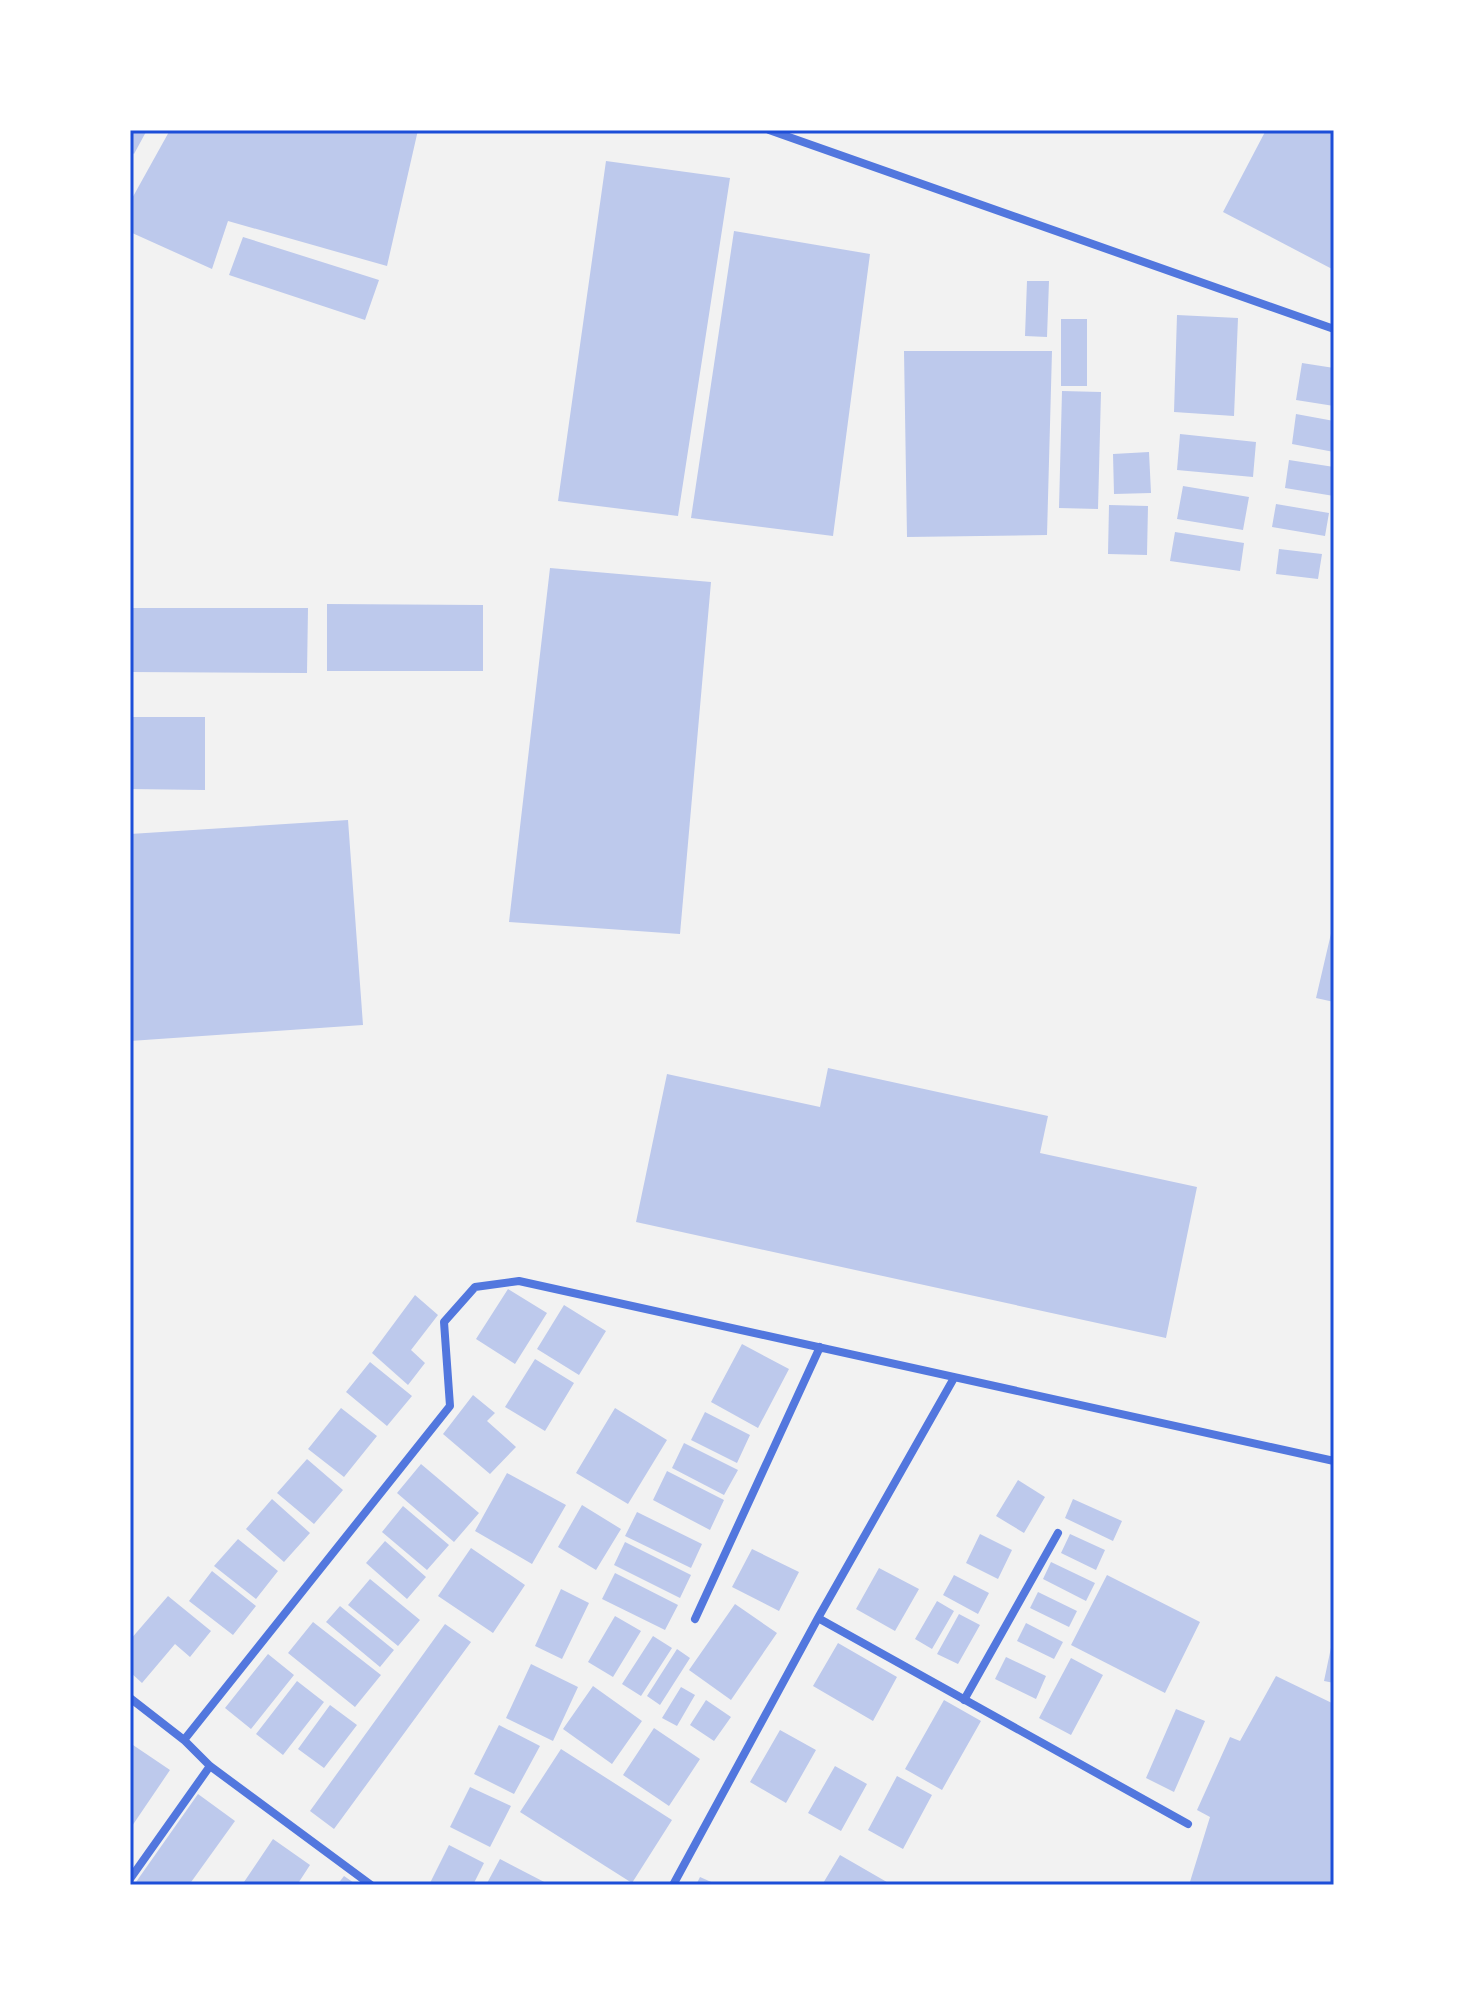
<svg xmlns="http://www.w3.org/2000/svg" width="1464" height="2015" font-family="Manrope,sans-serif">
	<rect width="100%" height="100%" fill="#f2f2f2"/>
	<path fill="#bdc9ec" d="M 130,130 L 147,130 L 134,154 L 130,151 Z
		M 170,130 L 418,130 L 387,266 L 228,221 L 212,269 L 130,232 L 130,202 Z
		M 1266,130 L 1334,130 L 1334,270 L 1223,212 Z
		M 606,161 L 730,178 L 678,516 L 558,501 Z
		M 734,231 L 870,254 L 833,536 L 691,518 Z
		M 243,237 L 379,280 L 365,320 L 229,275 Z
		M 1027,281 L 1049,281 L 1047,337 L 1025,336 Z
		M 1177,315 L 1238,318 L 1234,416 L 1174,412 Z
		M 1061,319 L 1087,319 L 1087,386 L 1061,386 Z
		M 904,351 L 1052,351 L 1047,535 L 907,537 Z
		M 1302,363 L 1334,368 L 1334,406 L 1296,400 Z
		M 1062,391 L 1101,392 L 1098,509 L 1059,508 Z
		M 1296,414 L 1334,421 L 1334,452 L 1292,444 Z
		M 1180,434 L 1256,442 L 1253,477 L 1177,470 Z
		M 1149,452 L 1151,493 L 1114,494 L 1113,454 Z
		M 1289,460 L 1334,467 L 1334,496 L 1285,488 Z
		M 1183,486 L 1249,497 L 1243,530 L 1177,519 Z
		M 1276,504 L 1329,513 L 1325,536 L 1272,527 Z
		M 1109,505 L 1148,506 L 1147,555 L 1108,554 Z
		M 1175,532 L 1244,543 L 1240,571 L 1170,561 Z
		M 1279,549 L 1322,554 L 1318,579 L 1276,574 Z
		M 550,568 L 711,582 L 680,934 L 509,922 Z
		M 327,604 L 483,605 L 483,671 L 327,671 Z
		M 130,608 L 308,608 L 307,673 L 130,672 Z
		M 130,717 L 205,717 L 205,790 L 130,789 Z
		M 348,820 L 363,1025 L 130,1041 L 130,834 Z
		M 1333,925 L 1334,925 L 1334,1002 L 1316,998 Z
		M 828,1068 L 1048,1116 L 1040,1153 L 1197,1187 L 1166,1338 L 636,1222 L 667,1074 L 820,1107 Z
		M 508,1289 L 547,1313 L 515,1364 L 476,1339 Z
		M 415,1295 L 438,1315 L 411,1350 L 425,1363 L 408,1385 L 372,1353 Z
		M 564,1305 L 606,1331 L 579,1375 L 537,1349 Z
		M 742,1344 L 789,1369 L 758,1428 L 711,1402 Z
		M 535,1359 L 574,1383 L 545,1431 L 505,1407 Z
		M 370,1362 L 412,1396 L 387,1426 L 346,1392 Z
		M 473,1395 L 495,1413 L 487,1421 L 516,1447 L 490,1474 L 443,1434 Z
		M 341,1408 L 377,1436 L 344,1477 L 308,1449 Z
		M 615,1408 L 667,1440 L 628,1504 L 576,1473 Z
		M 705,1412 L 750,1435 L 737,1463 L 691,1440 Z
		M 684,1443 L 738,1470 L 724,1495 L 672,1468 Z
		M 307,1459 L 343,1490 L 314,1524 L 277,1493 Z
		M 421,1464 L 479,1513 L 454,1542 L 397,1493 Z
		M 667,1471 L 724,1500 L 710,1530 L 653,1500 Z
		M 507,1473 L 566,1505 L 532,1564 L 475,1531 Z
		M 1018,1480 L 1045,1497 L 1024,1533 L 996,1516 Z
		M 272,1499 L 310,1533 L 284,1562 L 246,1529 Z
		M 1073,1499 L 1122,1521 L 1113,1541 L 1065,1518 Z
		M 582,1505 L 621,1529 L 596,1570 L 558,1547 Z
		M 403,1506 L 449,1545 L 427,1570 L 382,1532 Z
		M 637,1512 L 702,1544 L 691,1568 L 625,1536 Z
		M 980,1534 L 1012,1550 L 998,1579 L 966,1563 Z
		M 1070,1534 L 1105,1550 L 1096,1570 L 1061,1553 Z
		M 238,1539 L 278,1571 L 256,1599 L 214,1566 Z
		M 385,1541 L 426,1577 L 407,1599 L 366,1563 Z
		M 625,1542 L 691,1575 L 680,1598 L 614,1565 Z
		M 471,1548 L 525,1585 L 493,1633 L 438,1596 Z
		M 752,1549 L 799,1572 L 779,1611 L 732,1587 Z
		M 1051,1562 L 1095,1583 L 1086,1601 L 1043,1579 Z
		M 879,1568 L 919,1589 L 895,1631 L 856,1609 Z
		M 212,1571 L 256,1606 L 233,1635 L 189,1601 Z
		M 615,1573 L 678,1605 L 665,1630 L 602,1599 Z
		M 954,1575 L 989,1593 L 978,1614 L 943,1595 Z
		M 1107,1575 L 1200,1622 L 1165,1693 L 1071,1645 Z
		M 370,1579 L 420,1620 L 398,1646 L 348,1605 Z
		M 561,1589 L 589,1603 L 562,1659 L 535,1646 Z
		M 1038,1592 L 1077,1611 L 1069,1627 L 1030,1608 Z
		M 168,1596 L 211,1631 L 190,1657 L 175,1644 L 142,1683 L 130,1672 L 130,1640 Z
		M 937,1601 L 954,1611 L 932,1649 L 915,1639 Z
		M 735,1604 L 777,1633 L 731,1700 L 689,1670 Z
		M 340,1606 L 394,1650 L 380,1667 L 326,1622 Z
		M 959,1614 L 980,1625 L 958,1664 L 937,1654 Z
		M 615,1616 L 641,1631 L 613,1677 L 588,1662 Z
		M 313,1622 L 381,1675 L 355,1707 L 288,1653 Z
		M 1026,1623 L 1063,1642 L 1054,1659 L 1017,1641 Z
		M 445,1624 L 471,1642 L 334,1829 L 310,1811 Z
		M 653,1636 L 672,1648 L 641,1696 L 622,1684 Z
		M 1333,1638 L 1334,1638 L 1334,1683 L 1324,1681 Z
		M 838,1643 L 897,1677 L 873,1721 L 813,1686 Z
		M 677,1649 L 690,1658 L 660,1705 L 647,1696 Z
		M 268,1654 L 294,1675 L 251,1729 L 225,1708 Z
		M 1006,1657 L 1046,1676 L 1036,1699 L 995,1679 Z
		M 1071,1658 L 1103,1675 L 1071,1735 L 1039,1718 Z
		M 531,1664 L 578,1687 L 553,1741 L 506,1718 Z
		M 1276,1676 L 1334,1704 L 1334,1885 L 1189,1885 L 1210,1817 L 1197,1810 L 1230,1737 L 1240,1741 Z
		M 297,1681 L 324,1702 L 283,1755 L 256,1734 Z
		M 593,1686 L 642,1721 L 612,1764 L 563,1729 Z
		M 681,1687 L 695,1695 L 677,1726 L 662,1718 Z
		M 706,1700 L 731,1717 L 714,1741 L 690,1725 Z
		M 944,1700 L 981,1721 L 942,1790 L 905,1769 Z
		M 330,1705 L 357,1725 L 324,1768 L 298,1749 Z
		M 1176,1709 L 1205,1721 L 1174,1792 L 1146,1778 Z
		M 499,1725 L 540,1746 L 514,1794 L 474,1774 Z
		M 654,1728 L 700,1759 L 669,1806 L 623,1775 Z
		M 780,1730 L 816,1750 L 786,1803 L 750,1782 Z
		M 133,1745 L 170,1770 L 130,1829 L 130,1749 Z
		M 561,1749 L 672,1820 L 632,1883 L 520,1812 Z
		M 835,1766 L 867,1784 L 841,1831 L 808,1813 Z
		M 897,1776 L 932,1795 L 903,1849 L 868,1830 Z
		M 470,1787 L 511,1806 L 490,1847 L 450,1827 Z
		M 198,1794 L 235,1821 L 189,1885 L 140,1885 L 136,1882 Z
		M 273,1839 L 310,1865 L 297,1885 L 242,1885 Z
		M 449,1845 L 484,1863 L 473,1885 L 429,1885 Z
		M 840,1855 L 892,1885 L 822,1885 Z
		M 500,1859 L 550,1885 L 486,1885 Z
		M 344,1876 L 357,1885 L 337,1885 Z
		M 700,1877 L 718,1885 L 696,1885 Z"/>
	<g fill="none" stroke-linecap="round" stroke-linejoin="round">
		<path stroke="#5277de" stroke-width="8" d="M 769,130 L 1334,329
			M 818,1618 L 1188,1824
			M 695,1619 L 820,1347
			M 130,1698 L 184,1740 L 210,1766 L 371,1885
			M 964,1700 L 1058,1533
			M 184,1740 L 450,1406 L 444,1322 L 475,1287 L 519,1281 L 1334,1461
			M 130,1879 L 210,1766
			M 673,1885 L 818,1618 L 954,1378"/>
	</g>
	<rect width="1464" height="2015" fill="none" stroke="#ffffff" stroke-width="264"/>
	<rect x="132" y="132" width="1200" height="1751" fill="none" stroke="#1d4ed8" stroke-width="3"/>
</svg>
